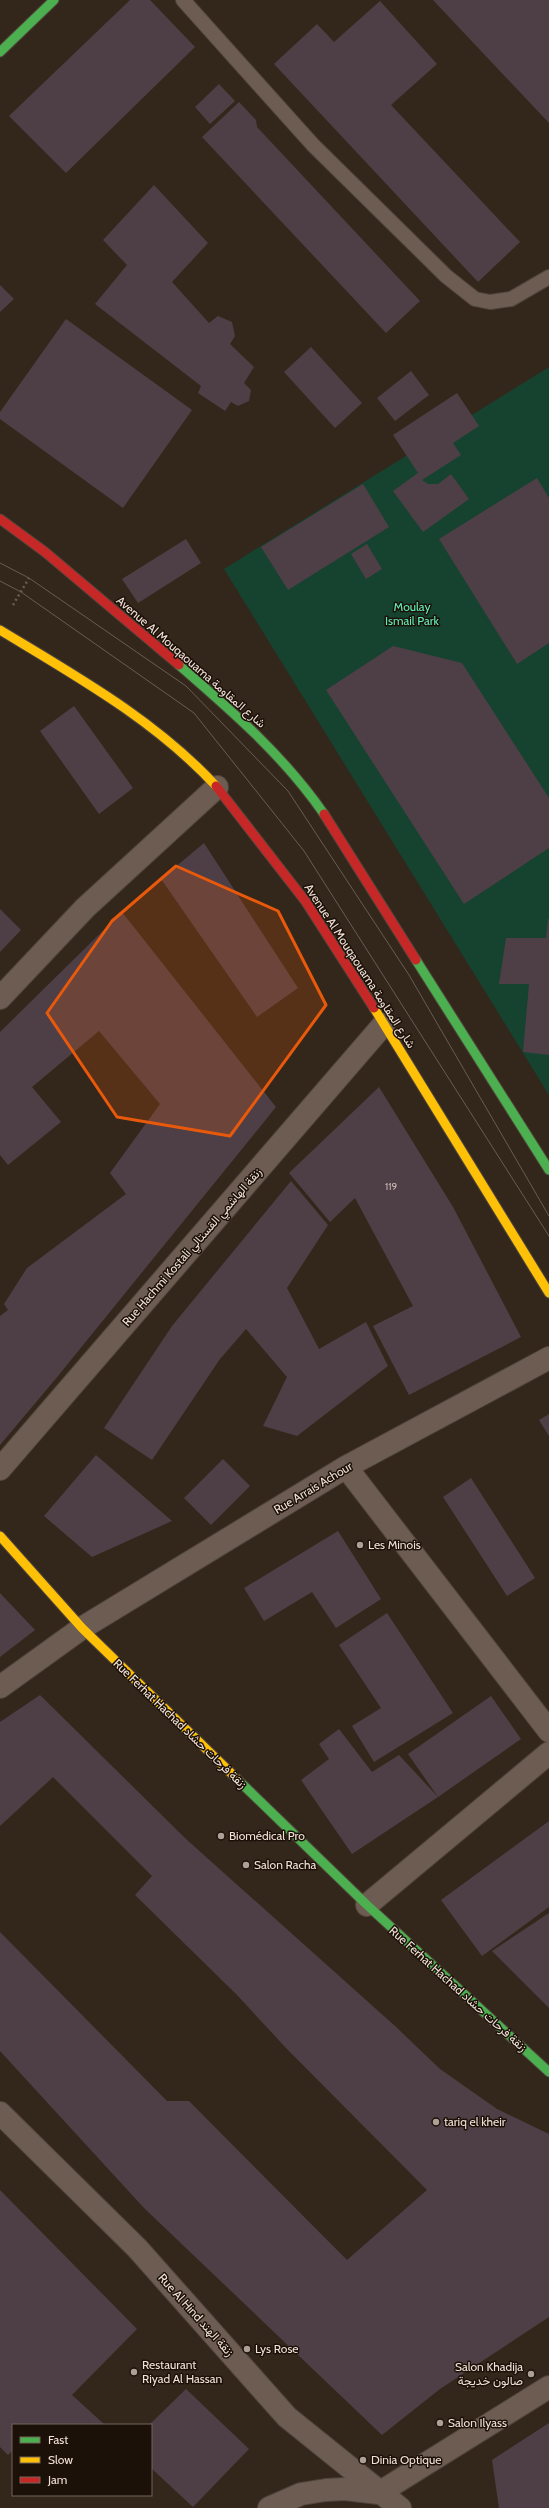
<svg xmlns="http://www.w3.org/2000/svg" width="549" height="2508" font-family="Cabin,Vazirmatn,sans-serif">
	<rect width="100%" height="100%" fill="#33271c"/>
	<path fill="#164230" d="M 549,367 L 549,1095 L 224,569 Z"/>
	<path fill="#4e3f46" d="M 130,0 L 150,0 L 195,47 L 66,173 L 9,116 Z
		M 433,0 L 549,0 L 549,123 Z
		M 380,1 L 437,64 L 391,105 L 520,242 L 478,282 L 274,64 L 317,24 L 334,42 Z
		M 219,84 L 235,101 L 210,124 L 195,107 Z
		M 239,102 L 256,120 L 257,127 L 420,301 L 386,333 L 202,137 Z
		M 154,185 L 208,243 L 172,282 L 209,323 L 218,316 L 232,322 L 235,336 L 230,344 L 254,367 L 244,383 L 251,390 L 249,401 L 238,406 L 231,402 L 225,411 L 198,393 L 201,386 L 95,304 L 127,265 L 103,240 Z
		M 0,285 L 14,299 L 0,312 Z
		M 66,319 L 192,410 L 123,508 L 0,419 L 0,412 Z
		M 311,347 L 362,403 L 335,428 L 284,372 Z
		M 411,371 L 429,395 L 395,421 L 377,398 Z
		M 457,393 L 479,426 L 453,443 L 461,455 L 422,480 L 428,484 L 438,484 L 451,474 L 469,499 L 423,532 L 393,491 L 418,473 L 393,435 Z
		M 537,478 L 549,498 L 549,643 L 517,664 L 439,539 Z
		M 363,484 L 389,527 L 288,590 L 261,547 Z
		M 186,539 L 201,563 L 138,603 L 122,579 Z
		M 367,544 L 382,569 L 366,579 L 351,554 Z
		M 393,646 L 462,663 L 549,798 L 549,848 L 464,904 L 326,690 Z
		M 74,706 L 133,788 L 99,814 L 40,731 Z
		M 204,843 L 298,988 L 257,1017 L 161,879 Z
		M 0,909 L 21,930 L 0,952 Z
		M 122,912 L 276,1107 L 58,1376 L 0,1445 L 0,1316 L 8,1310 L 4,1304 L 27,1268 L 126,1194 L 110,1173 L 160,1104 L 99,1031 L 32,1087 L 61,1122 L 8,1165 L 0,1155 L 0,1032 Z
		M 548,919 L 549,919 L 549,1055 L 523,1052 L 529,984 L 499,984 L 506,938 L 546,938 Z
		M 379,1087 L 453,1207 L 521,1337 L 409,1395 L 373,1326 L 413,1306 L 355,1198 L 330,1222 L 289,1173 Z
		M 291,1181 L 328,1225 L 287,1288 L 319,1349 L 366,1322 L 388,1366 L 297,1436 L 263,1426 L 287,1377 L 246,1329 L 220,1359 L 152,1460 L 104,1428 L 172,1326 Z
		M 549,1414 L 549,1436 L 539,1420 Z
		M 96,1455 L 172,1521 L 92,1557 L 44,1516 Z
		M 223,1459 L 250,1486 L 211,1525 L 184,1498 Z
		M 471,1478 L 535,1578 L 507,1596 L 443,1497 Z
		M 338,1531 L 381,1599 L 336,1628 L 312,1592 L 264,1621 L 244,1588 Z
		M 0,1593 L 35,1630 L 0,1657 Z
		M 387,1613 L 453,1713 L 374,1762 L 352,1726 L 381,1708 L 339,1645 Z
		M 40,1695 L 186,1839 L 395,2026 L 440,2069 L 497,2109 L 549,2134 L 549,2317 L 440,2389 L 382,2435 L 144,2208 L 0,2051 L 0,1932 L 167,2101 L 189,2101 L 347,2260 L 427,2190 L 286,2048 L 237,1995 L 135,1895 L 152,1876 L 53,1777 L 0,1826 L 0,1722 Z
		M 491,1696 L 521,1739 L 438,1797 L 352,1854 L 301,1780 L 329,1759 L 319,1744 L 339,1729 L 372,1772 L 399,1755 L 438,1797 L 408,1754 Z
		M 549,1821 L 549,1907 L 482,1956 L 441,1900 Z
		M 549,1913 L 549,2008 L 492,1951 Z
		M 0,2190 L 137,2329 L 72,2395 L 105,2425 L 13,2425 L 13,2450 L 8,2455 L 0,2447 Z
		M 186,2389 L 249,2449 L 193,2507 L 151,2468 L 149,2425 Z
		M 549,2423 L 549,2508 L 499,2508 L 492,2460 Z"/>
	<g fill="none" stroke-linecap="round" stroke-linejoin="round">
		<g stroke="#50453b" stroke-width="16">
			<path id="lane" d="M 183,0 L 313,145 L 446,276 L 475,299 L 490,302 L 511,299 L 549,277"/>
		</g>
		<g stroke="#50453b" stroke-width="24">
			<path id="street" d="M 0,998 L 85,908 L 217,787
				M 346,1467 L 549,1731
				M 0,1469 L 384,1024
				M 0,1687 L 82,1628 L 346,1467 L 549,1358
				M 367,1905 L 549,1753
				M 0,2113 L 137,2248 L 287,2417 L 400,2508
				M 269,2508 L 301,2494 L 326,2490 L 345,2489 L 379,2493 L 549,2387"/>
		</g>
		<g stroke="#50453b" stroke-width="11">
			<path id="fast" d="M 0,52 L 54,0
				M 179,665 C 232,711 284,756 324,814
				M 416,960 L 549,1170
				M 236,1778 L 367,1905 L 549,2072"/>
		</g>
		<g stroke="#50453b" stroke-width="11">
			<path id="slow" d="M 0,630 C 76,676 155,720 216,786
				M 374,1008 L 549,1293
				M 0,1536 L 82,1628 L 236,1778"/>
		</g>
		<g stroke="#50453b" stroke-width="11">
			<path id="jam" d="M 0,519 L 45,552 L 179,665
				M 216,786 L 306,902 L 374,1008
				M 324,814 L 416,960"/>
		</g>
		<path stroke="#6a5d53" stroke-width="2.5" stroke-dasharray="2 3" stroke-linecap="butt" d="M 13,605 L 29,578"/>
		<use href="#lane" stroke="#6d5c52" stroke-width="14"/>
		<use href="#street" stroke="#6d5c52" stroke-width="22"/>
		<use href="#fast" stroke="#4caf50" stroke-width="9"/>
		<use href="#slow" stroke="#ffc107" stroke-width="9"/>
		<use href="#jam" stroke="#c62828" stroke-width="9"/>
		<path stroke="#695d53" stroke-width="1" d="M 0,563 L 29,578 L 186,686 L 288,791 L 409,975 L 549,1216
			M 0,581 L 21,592 L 194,713 L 304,851 L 549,1236"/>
	</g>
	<path fill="#e8590c" fill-opacity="0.2" stroke="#e8590c" stroke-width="3" stroke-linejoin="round" d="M 176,866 L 278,911 L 326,1005 L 230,1136 L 117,1117 L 47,1013 L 112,921 Z"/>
	<g fill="#aea095" stroke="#1c1109" stroke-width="1.5">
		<circle cx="360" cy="1545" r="4"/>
		<circle cx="221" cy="1836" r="4"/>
		<circle cx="246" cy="1865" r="4"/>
		<circle cx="436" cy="2122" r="4"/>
		<circle cx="247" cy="2349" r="4"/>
		<circle cx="134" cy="2372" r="4"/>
		<circle cx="531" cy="2374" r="4"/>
		<circle cx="440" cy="2423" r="4"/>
		<circle cx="363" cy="2460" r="4"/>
	</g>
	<g text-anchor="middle" stroke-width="3" stroke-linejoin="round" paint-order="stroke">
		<g font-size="10" fill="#c8b8b2">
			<text x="391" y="1190">119</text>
		</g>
		<g font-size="12" fill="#61eeb8" stroke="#1c1109">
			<text x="412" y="611">Moulay<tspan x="412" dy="14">Ismail Park</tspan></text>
		</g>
		<g font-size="12" fill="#f1e1d6" stroke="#1c1109">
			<text transform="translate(191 662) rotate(41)" y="4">Avenue Al Mouqaouama شارع المقاومة</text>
			<text transform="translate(360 966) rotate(57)" y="4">Avenue Al Mouqaouama شارع المقاومة</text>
			<text transform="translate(192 1247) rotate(-49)" y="4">Rue Hachmi Kostali زنقة الهاشمي القستالي</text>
			<text transform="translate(313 1488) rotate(-31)" y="4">Rue Arrais Achour</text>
			<text transform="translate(180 1724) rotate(44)" y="4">Rue Ferhat Hachad زنقة فرحات حشاد</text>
			<text transform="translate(458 1989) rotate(42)" y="4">Rue Ferhat Hachad زنقة فرحات حشاد</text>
			<text transform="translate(196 2315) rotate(48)" y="4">Rue Al Hind زنقة الهند</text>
		</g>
		<g font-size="12" fill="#f1e1d6" stroke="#1c1109" text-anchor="start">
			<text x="368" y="1549">Les Minois</text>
			<text x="229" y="1840">Biomédical Pro</text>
			<text x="254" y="1869">Salon Racha</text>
			<text x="444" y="2126">tariq el kheir</text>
			<text x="255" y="2353">Lys Rose</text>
			<text x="142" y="2369">Restaurant<tspan x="142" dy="14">Riyad Al Hassan</tspan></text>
			<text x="523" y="2371" text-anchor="end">Salon Khadija<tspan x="523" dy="14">صالون خديجة</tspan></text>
			<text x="448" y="2427">Salon Ilyass</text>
			<text x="371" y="2464">Dinia Optique</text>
		</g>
	</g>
	<rect x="12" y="2424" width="140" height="72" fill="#1c1109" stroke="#71645b"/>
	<rect x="20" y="2437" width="20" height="6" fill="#4caf50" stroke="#71645b"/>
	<text x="48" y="2444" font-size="12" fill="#f1e1d6">Fast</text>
	<rect x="20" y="2457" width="20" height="6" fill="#ffc107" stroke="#71645b"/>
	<text x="48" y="2464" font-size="12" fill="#f1e1d6">Slow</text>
	<rect x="20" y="2477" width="20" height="6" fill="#c62828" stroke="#71645b"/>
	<text x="48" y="2484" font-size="12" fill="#f1e1d6">Jam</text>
</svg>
